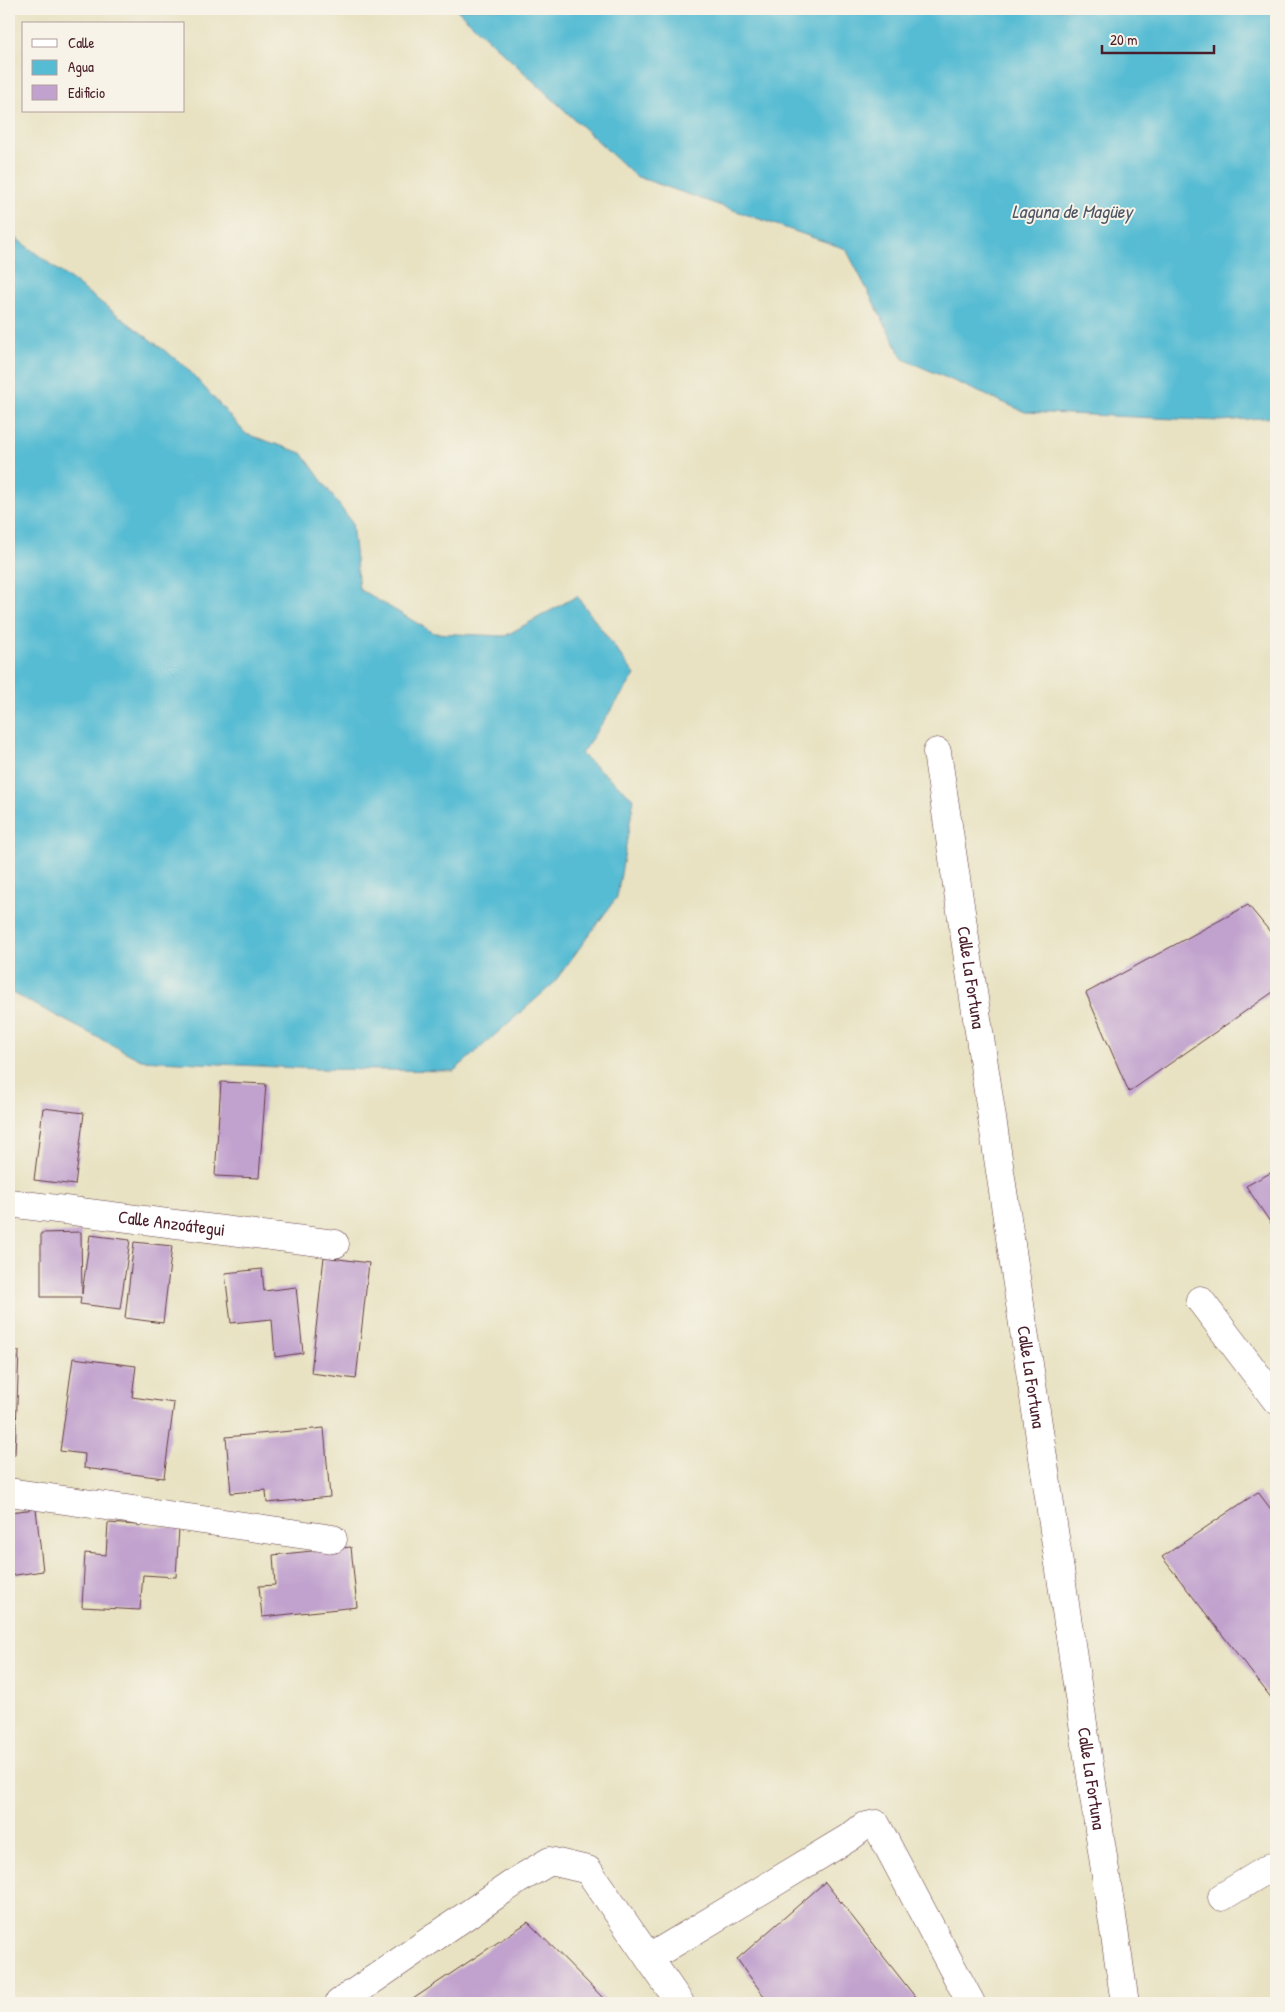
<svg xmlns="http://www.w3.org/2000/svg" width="1285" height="2012" font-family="'Patrick Hand',sans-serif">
	<rect width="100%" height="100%" fill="#f7f3e8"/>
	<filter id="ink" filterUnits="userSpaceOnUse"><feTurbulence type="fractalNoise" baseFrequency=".02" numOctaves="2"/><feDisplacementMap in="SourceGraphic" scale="10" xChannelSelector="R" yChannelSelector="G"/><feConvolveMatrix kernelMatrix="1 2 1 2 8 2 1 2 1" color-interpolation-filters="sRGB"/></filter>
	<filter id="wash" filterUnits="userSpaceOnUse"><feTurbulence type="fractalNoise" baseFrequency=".0096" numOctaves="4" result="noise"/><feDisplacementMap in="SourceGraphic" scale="20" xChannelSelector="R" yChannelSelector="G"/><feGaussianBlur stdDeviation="1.12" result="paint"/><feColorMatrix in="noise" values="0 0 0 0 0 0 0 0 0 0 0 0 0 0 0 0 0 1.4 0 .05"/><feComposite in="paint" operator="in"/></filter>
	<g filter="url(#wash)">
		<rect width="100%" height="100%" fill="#e8e2c2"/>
		<path fill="#56bcd3" stroke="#506e7f" d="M 456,9 L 1276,9 L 1276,417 L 1220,421 L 1025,412 L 903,359 L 846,249 L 635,176 Z
			M 9,233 L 185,366 L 246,434 L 302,453 L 352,523 L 359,589 L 434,633 L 505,636 L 577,596 L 635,675 L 581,754 L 634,799 L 617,897 L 553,984 L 454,1071 L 317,1069 L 141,1060 L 9,991 Z"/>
		<g id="blocks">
			<path fill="#c1a2ce" d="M 1248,905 L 1276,939 L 1276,990 L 1129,1092 L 1086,993 Z
				M 221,1082 L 266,1084 L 259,1178 L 215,1176 Z
				M 43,1108 L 84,1113 L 75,1185 L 34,1180 Z
				M 1276,1170 L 1276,1231 L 1246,1186 Z
				M 81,1232 L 82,1294 L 90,1235 L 130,1240 L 120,1309 L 80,1304 L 81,1297 L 41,1297 L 41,1233 Z
				M 134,1242 L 172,1246 L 163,1323 L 125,1318 Z
				M 324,1257 L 369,1263 L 356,1379 L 311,1373 Z
				M 262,1269 L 264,1291 L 296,1287 L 303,1353 L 275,1357 L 272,1319 L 231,1323 L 225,1273 Z
				M 9,1351 L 19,1351 L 15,1455 L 9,1455 Z
				M 73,1358 L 136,1366 L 132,1397 L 174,1403 L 164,1478 L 84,1468 L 85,1454 L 60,1451 Z
				M 324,1428 L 330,1497 L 267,1503 L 266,1490 L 231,1493 L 226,1437 Z
				M 1258,1492 L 1276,1516 L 1276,1704 L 1162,1557 Z
				M 36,1509 L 43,1571 L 9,1576 L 9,1512 Z
				M 108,1523 L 179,1528 L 176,1577 L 143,1575 L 140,1610 L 82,1607 L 85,1553 L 106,1555 Z
				M 351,1547 L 357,1607 L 262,1617 L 259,1586 L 275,1585 L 273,1555 Z
				M 825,1882 L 920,2003 L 769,2003 L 737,1959 Z
				M 528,1922 L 608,2003 L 407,2003 Z"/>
		</g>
	</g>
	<g filter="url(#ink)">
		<use href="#blocks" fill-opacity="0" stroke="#623c42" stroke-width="1"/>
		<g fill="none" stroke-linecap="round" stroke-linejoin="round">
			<g stroke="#623c42" stroke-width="29">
				<g id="minor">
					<path id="s1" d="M 937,752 L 1125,2003"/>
					<path id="s2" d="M 9,1203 L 335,1244"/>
					<path d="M 1200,1300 L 1276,1400"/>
					<path d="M 9,1492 L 333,1539"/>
					<path d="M 1222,1897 L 1276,1864"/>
					<path d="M 649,1958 L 850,1837 L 863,1827 L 876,1824 L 971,2003"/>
					<path d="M 339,2003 L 518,1880 L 550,1861 L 588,1870 L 680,2003"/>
				</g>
			</g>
			<use href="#minor" stroke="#fff" stroke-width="28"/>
		</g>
	</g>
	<g text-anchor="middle" stroke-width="4" stroke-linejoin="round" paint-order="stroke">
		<g font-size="18" fill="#4a1f2b" stroke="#f7f3e8">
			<text dy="6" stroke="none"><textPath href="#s1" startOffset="228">Calle La Fortuna</textPath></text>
			<text dy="6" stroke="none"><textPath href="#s2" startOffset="164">Calle Anzoátegui</textPath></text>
			<text dy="6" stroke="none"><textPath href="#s1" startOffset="632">Calle La Fortuna</textPath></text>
			<text dy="6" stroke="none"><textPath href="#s1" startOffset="1038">Calle La Fortuna</textPath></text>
		</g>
		<g font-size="19" font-style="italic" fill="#4e5666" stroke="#f7f3e8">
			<text x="1072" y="218">Laguna de Magüey</text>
		</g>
	</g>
	<rect width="1285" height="2012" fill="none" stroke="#f7f3e8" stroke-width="30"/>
	<rect x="22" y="22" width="162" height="90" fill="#f7f3e8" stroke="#b29e9c"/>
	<rect x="32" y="39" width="25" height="8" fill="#ffffff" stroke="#b29e9c"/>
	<text x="68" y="48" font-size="15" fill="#4a1f2b">Calle</text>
	<rect x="32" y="60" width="25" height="15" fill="#56bcd3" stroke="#b29e9c"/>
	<text x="68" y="72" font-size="15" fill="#4a1f2b">Agua</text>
	<rect x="32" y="85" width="25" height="15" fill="#c1a2ce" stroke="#b29e9c"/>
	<text x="68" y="98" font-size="15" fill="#4a1f2b">Edificio</text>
	<path d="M1102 45v8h112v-8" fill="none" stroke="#4a1f2b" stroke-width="2.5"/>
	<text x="1110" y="45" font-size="15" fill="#4a1f2b" stroke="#f7f3e8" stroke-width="4" paint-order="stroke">20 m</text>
</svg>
